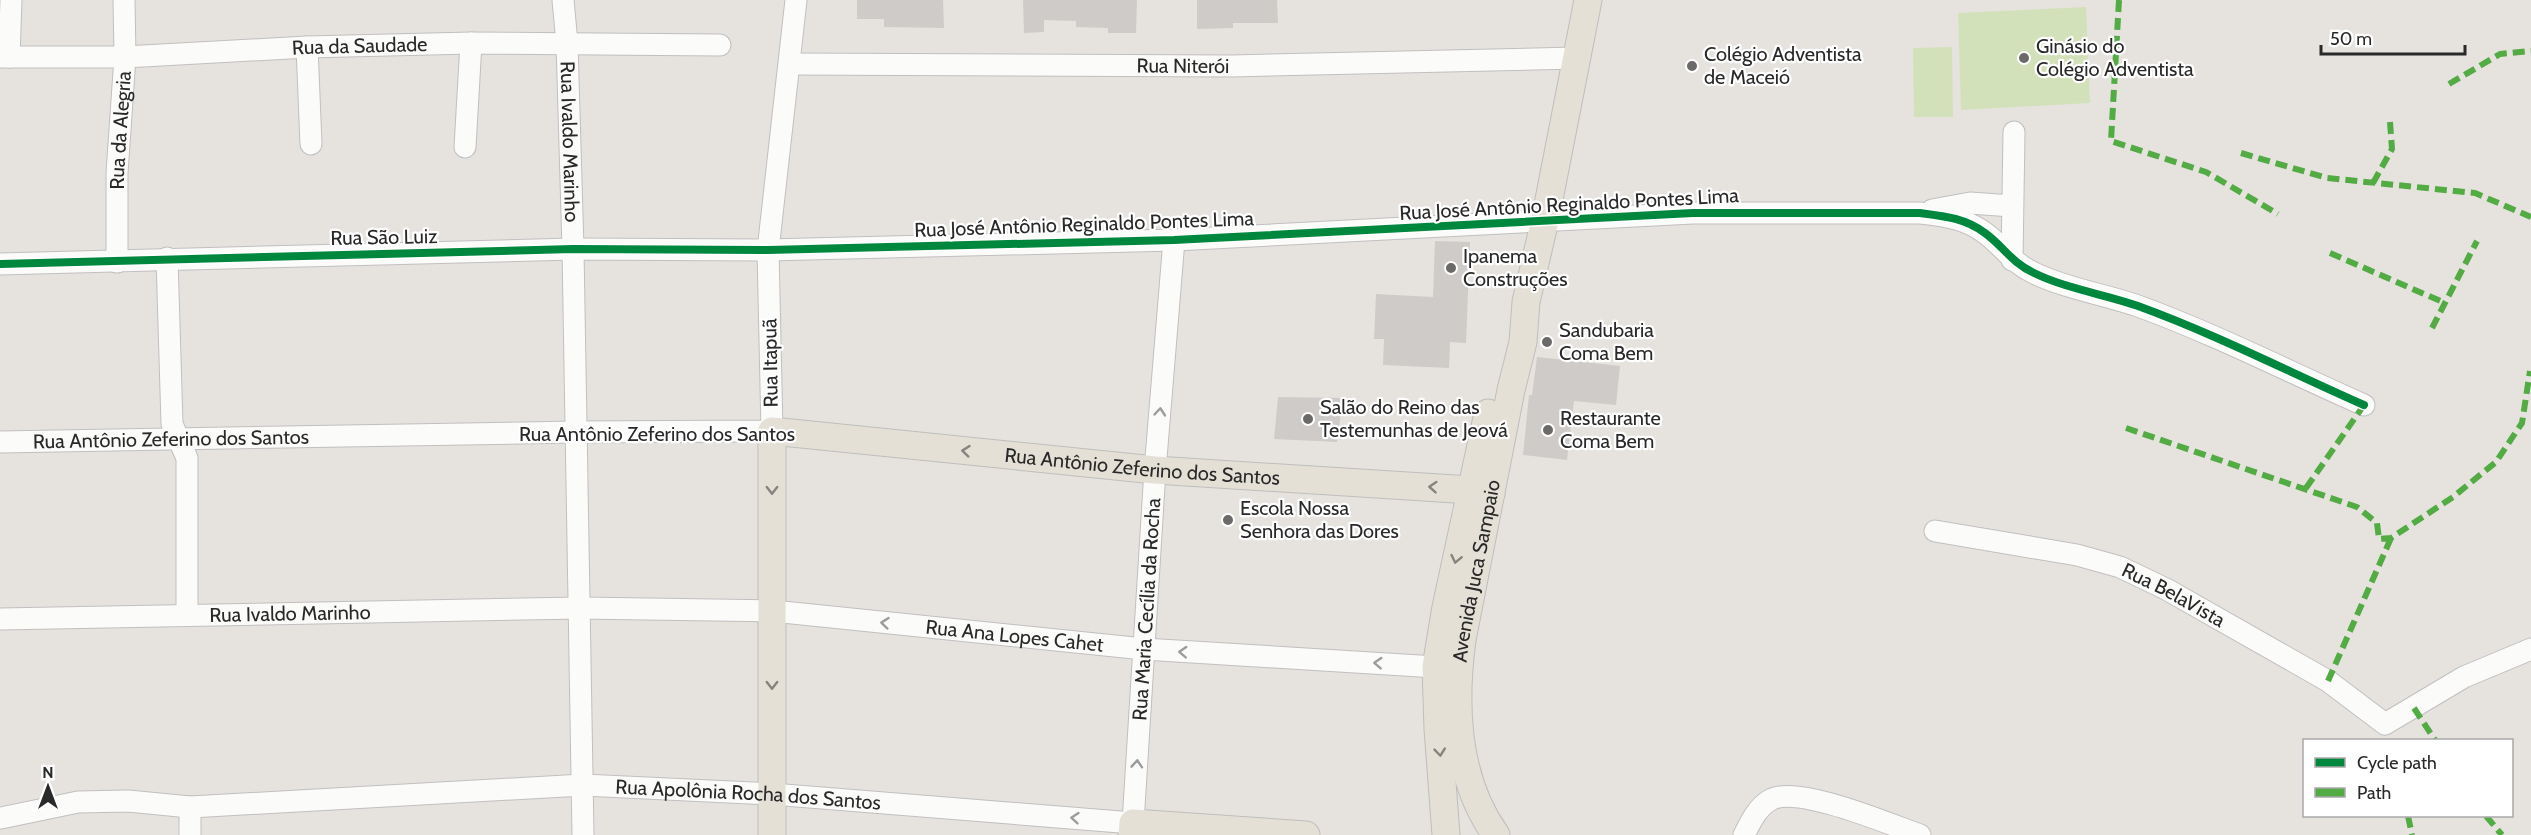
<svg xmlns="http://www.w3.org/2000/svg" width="2531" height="835" font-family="Cabin,sans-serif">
	<rect width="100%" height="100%" fill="#e6e3df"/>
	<path fill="#d2e1ba" d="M 2086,7 L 2090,103 L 1961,110 L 1958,13 Z
		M 1952,47 L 1953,117 L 1914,117 L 1913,48 Z"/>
	<path fill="#cecbc8" d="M 857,0 L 943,0 L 944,28 L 884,27 L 884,19 L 857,19 Z
		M 1023,0 L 1137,0 L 1136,33 L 1108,33 L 1108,28 L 1076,27 L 1076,21 L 1044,20 L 1044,32 L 1024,33 Z
		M 1197,0 L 1277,0 L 1278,23 L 1233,23 L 1233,28 L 1197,29 Z
		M 1435,241 L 1470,242 L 1466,343 L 1450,342 L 1449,368 L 1383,365 L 1384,339 L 1374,339 L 1376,294 L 1433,297 Z
		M 1537,357 L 1620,366 L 1616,405 L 1574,401 L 1567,460 L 1523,455 L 1529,395 L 1532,395 Z
		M 1278,397 L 1343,398 L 1337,442 L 1274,439 Z"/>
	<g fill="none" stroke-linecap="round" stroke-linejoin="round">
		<g stroke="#c1bfc0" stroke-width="23">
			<g id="minor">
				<path id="s1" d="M 563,0 L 567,43 L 573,249 L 583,835"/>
				<path d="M 307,47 L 311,144"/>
				<path id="s2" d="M 0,57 L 125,57 L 307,47 L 471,43 L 720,45"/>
				<path d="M 9,57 L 11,0"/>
				<path id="s3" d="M 790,64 L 1231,66 L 1576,58"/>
				<path d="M 465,147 L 471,43"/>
				<path d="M 1932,210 L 1970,203 L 2012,206"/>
				<path d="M 167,258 L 172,424 L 187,458 L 187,615"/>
				<path d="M 2012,260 L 2014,132"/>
				<path id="s4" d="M 117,262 L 117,173 L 125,57 L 124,0"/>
				<path d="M 0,264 L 573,249 L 768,250 L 1174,240 L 1693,213 L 1920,213 C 1944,216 1965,218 1985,233 C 2004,247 2011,262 2034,273 C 2067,289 2104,294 2138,306 C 2215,334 2289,372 2364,405"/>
				<path id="s5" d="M 0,442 L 575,432 L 772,431 L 768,250 L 796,0"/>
				<path id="s6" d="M 1935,531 L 2077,555 L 2120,567 L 2166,589 L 2328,681 L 2385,724 L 2464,677 L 2531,649"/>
				<path id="s7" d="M 0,619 L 580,608 L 773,611 L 1144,649 L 1436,667"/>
				<path d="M 190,807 L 190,835"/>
				<path id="s8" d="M 1,818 L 78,802 L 128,801 L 190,807 L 583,785 L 772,794 L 1133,823 L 1155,470 L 1174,240"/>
				<path d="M 1744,835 C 1751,821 1758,806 1772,799 C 1800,786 1889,824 1920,835"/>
			</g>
		</g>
		<g stroke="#bfbebd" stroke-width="29">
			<g id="major">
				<path id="s9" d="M 772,835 L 772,431 L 1155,470 L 1471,490 L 1491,493"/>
				<path d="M 1132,835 L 1133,823 L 1306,835"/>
				<path d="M 1446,835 L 1438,729 L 1436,667 L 1446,607 L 1488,413"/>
				<path id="s10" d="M 1496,835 C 1456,779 1453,707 1462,640 L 1511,390 L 1523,342 L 1526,302 L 1545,220 L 1588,0"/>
			</g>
		</g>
		<use href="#minor" stroke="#fbfbfa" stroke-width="21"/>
		<use href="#major" stroke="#e4e0d5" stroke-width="27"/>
		<path stroke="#53ab44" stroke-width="6" stroke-dasharray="12 6" stroke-linecap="butt" d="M 2119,0 L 2111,141 L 2206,172 L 2278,214
			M 2449,84 L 2500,54 L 2531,51
			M 2241,153 L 2327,178 L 2475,193 L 2531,217
			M 2373,183 L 2392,149 L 2390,122
			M 2330,253 L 2445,303
			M 2432,328 L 2477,241
			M 2126,428 L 2357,507 L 2377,523 L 2379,539 L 2391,538 L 2453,497 L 2496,462 L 2522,423 L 2530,371
			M 2306,488 L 2364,405
			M 2328,681 L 2391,538
			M 2414,708 L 2435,740
			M 2408,816 L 2412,835
			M 2486,816 L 2502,835"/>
		<g stroke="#fff" stroke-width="11">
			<path id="cycleway" d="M 0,264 L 573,249 L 768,250 L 1174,240 L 1693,213 L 1920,213 C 1944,216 1965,218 1985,233 C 2004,247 2011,262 2034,273 C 2067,289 2104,294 2138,306 C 2215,334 2289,372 2364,405"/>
		</g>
		<use href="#cycleway" stroke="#00873e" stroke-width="8"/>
	</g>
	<defs><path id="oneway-chevron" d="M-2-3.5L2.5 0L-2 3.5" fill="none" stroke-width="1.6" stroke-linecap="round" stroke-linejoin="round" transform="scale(1.5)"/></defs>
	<g stroke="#9c9c9c">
		<use href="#oneway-chevron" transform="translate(1160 412) rotate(-85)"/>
		<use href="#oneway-chevron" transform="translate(885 623) rotate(-174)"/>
		<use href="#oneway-chevron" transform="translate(1183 652) rotate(-177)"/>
		<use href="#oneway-chevron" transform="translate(1378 663) rotate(-177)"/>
		<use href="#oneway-chevron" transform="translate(1137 764) rotate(-86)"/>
		<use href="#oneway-chevron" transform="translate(1075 818) rotate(-175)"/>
	</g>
	<g stroke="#86847f">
		<use href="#oneway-chevron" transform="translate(966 451) rotate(-174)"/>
		<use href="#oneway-chevron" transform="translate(1433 487) rotate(-176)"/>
		<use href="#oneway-chevron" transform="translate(772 490) rotate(90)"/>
		<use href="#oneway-chevron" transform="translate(1456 559) rotate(102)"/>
		<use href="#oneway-chevron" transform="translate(772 685) rotate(90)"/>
		<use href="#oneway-chevron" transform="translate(1440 752) rotate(84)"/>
	</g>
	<g fill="#6b6a69" stroke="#fff" stroke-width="2">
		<circle cx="2024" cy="58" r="6"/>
		<circle cx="1692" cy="66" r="6"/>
		<circle cx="1451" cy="268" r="6"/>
		<circle cx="1547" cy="342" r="6"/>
		<circle cx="1308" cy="419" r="6"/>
		<circle cx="1548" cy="430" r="6"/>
		<circle cx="1228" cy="520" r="6"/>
	</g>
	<g text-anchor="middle" stroke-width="4.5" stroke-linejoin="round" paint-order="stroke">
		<g font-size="20" fill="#292929" stroke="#fff">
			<text dy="7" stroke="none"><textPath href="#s2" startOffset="360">Rua da Saudade</textPath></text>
			<text dy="7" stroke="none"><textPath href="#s3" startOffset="393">Rua Niterói</textPath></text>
			<text dy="7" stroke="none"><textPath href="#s4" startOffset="132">Rua da Alegria</textPath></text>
			<text dy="7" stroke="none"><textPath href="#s1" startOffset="142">Rua Ivaldo Marinho</textPath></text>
			<text transform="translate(1569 204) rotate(-3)" y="7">Rua José Antônio Reginaldo Pontes Lima</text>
			<text transform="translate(1084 224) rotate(-2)" y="7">Rua José Antônio Reginaldo Pontes Lima</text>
			<text transform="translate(384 237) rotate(-1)" y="7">Rua São Luiz</text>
			<text transform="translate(770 363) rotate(-91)" y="7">Rua Itapuã</text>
			<text x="657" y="441">Rua Antônio Zeferino dos Santos</text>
			<text dy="7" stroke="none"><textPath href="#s5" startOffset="171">Rua Antônio Zeferino dos Santos</textPath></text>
			<text dy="7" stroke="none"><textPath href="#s9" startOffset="776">Rua Antônio Zeferino dos Santos</textPath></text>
			<text dy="7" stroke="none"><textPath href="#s10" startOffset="273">Avenida Juca Sampaio</textPath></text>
			<text dy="7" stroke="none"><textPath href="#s6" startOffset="249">Rua BelaVista</textPath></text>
			<text dy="7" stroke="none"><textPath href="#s8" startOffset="1350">Rua Maria Cecília da Rocha</textPath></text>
			<text dy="7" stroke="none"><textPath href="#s7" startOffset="290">Rua Ivaldo Marinho</textPath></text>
			<text dy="7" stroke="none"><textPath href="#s7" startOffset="1016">Rua Ana Lopes Cahet</textPath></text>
			<text dy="7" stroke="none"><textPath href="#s8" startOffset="750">Rua Apolônia Rocha dos Santos</textPath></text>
		</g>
		<g font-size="20" fill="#292929" stroke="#fff" text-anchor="start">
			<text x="2036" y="53">Ginásio do<tspan x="2036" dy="23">Colégio Adventista</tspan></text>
			<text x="1704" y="61">Colégio Adventista<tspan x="1704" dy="23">de Maceió</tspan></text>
			<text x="1463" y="263">Ipanema<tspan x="1463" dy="23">Construções</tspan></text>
			<text x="1559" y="337">Sandubaria<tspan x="1559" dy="23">Coma Bem</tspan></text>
			<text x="1320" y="414">Salão do Reino das<tspan x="1320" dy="23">Testemunhas de Jeová</tspan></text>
			<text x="1560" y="425">Restaurante<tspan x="1560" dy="23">Coma Bem</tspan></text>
			<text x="1240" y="515">Escola Nossa<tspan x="1240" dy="23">Senhora das Dores</tspan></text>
		</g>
	</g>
	<rect x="2303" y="739" width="210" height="78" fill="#ffffff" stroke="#a9a9a9" stroke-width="1.5"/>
	<rect x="2315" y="758" width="30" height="9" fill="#00873e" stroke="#a9a9a9" stroke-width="1.5"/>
	<text x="2357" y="769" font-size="18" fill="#292929">Cycle path</text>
	<rect x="2315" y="788" width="30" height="9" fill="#53ab44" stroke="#a9a9a9" stroke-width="1.5"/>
	<text x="2357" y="799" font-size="18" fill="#292929">Path</text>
	<g transform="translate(48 787)" stroke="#ffffff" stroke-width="4.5" paint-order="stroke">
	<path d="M0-4.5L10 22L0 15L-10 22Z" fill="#292929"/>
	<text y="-9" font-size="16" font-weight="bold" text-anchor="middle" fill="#292929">N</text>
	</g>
	<path d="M2321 45v9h144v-9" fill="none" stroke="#292929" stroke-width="3"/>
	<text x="2330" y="45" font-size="18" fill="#292929" stroke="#ffffff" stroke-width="4.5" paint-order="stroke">50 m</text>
</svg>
